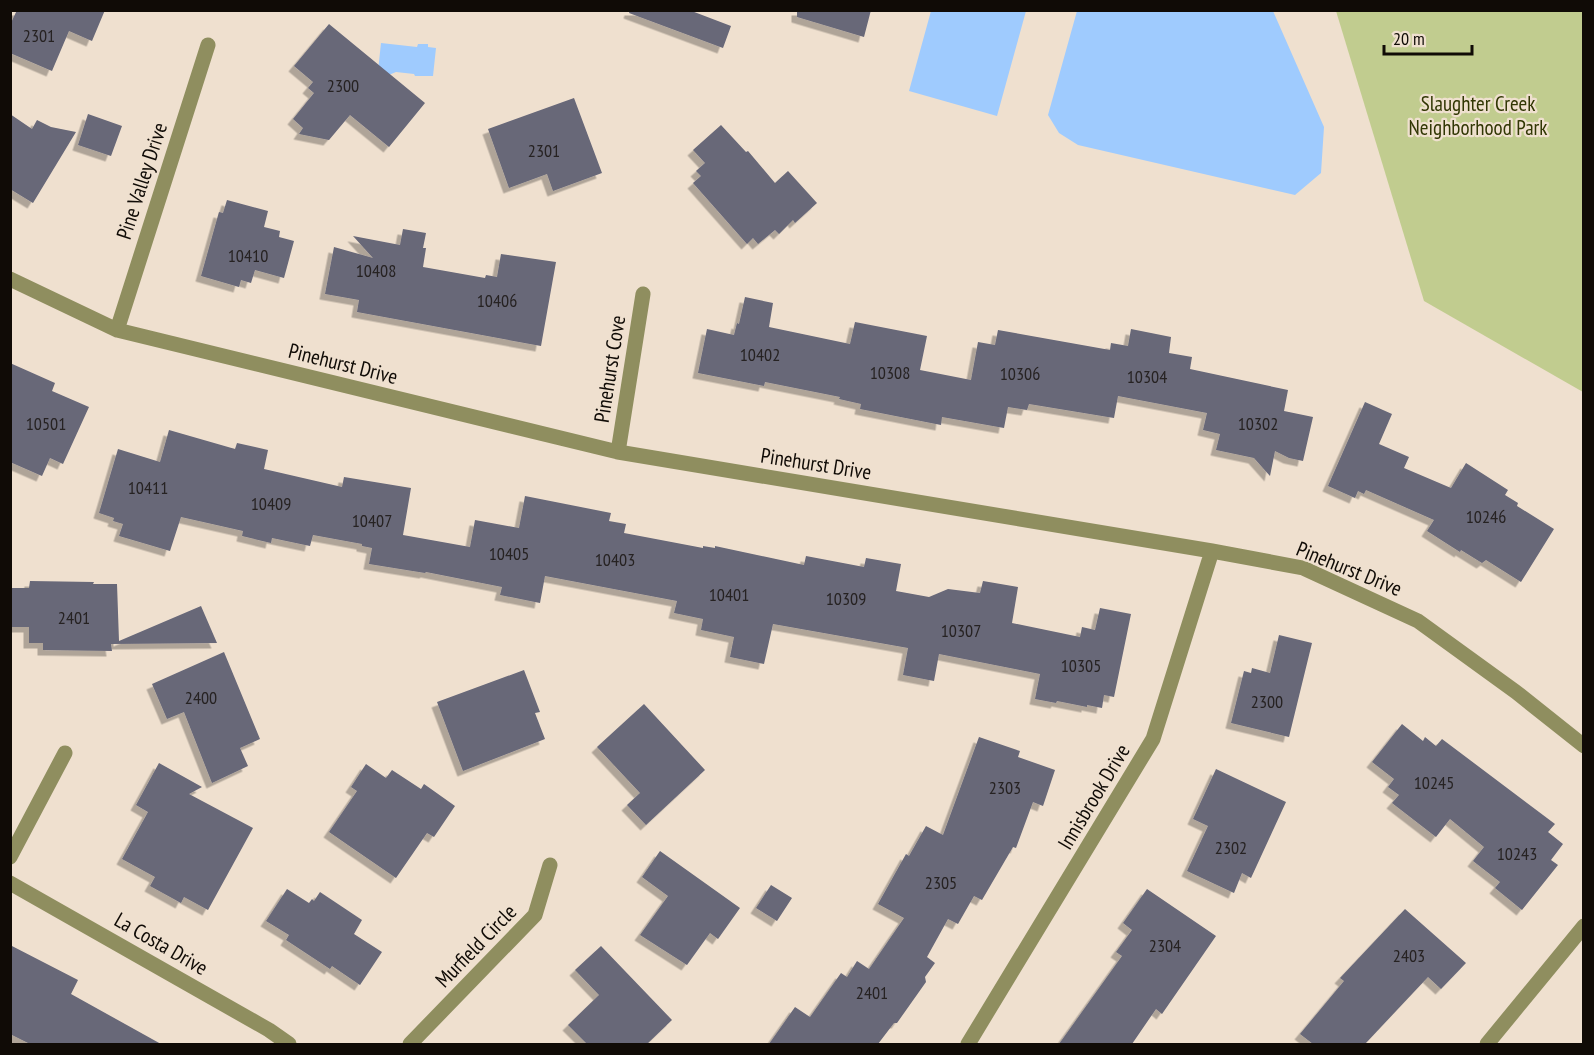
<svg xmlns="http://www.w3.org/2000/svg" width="1594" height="1055" font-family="'PT Sans Narrow',sans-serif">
	<defs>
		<filter id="shadow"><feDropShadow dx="-5.5" dy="5.5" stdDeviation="0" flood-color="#0004"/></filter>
	</defs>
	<rect width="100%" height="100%" fill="#efe0cf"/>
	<path fill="#c1cc8f" d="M 1336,11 L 1583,11 L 1583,392 L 1424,301 Z"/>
	<path fill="#9fcbfe" d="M 931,11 L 1026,11 L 997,116 L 909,91 Z
		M 1077,11 L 1273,11 L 1324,127 L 1321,173 L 1295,195 L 1078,145 L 1059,133 L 1048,115 Z
		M 381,43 L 417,47 L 418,44 L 428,44 L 428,47 L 436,48 L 433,76 L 415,76 L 414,74 L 396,72 L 384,77 L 378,71 Z"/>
	<path fill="#676778" filter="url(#shadow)" d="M 17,10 L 105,10 L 92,41 L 69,31 L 52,71 L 10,53 L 10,25 Z
		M 630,10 L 689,10 L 731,26 L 723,48 L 629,13 Z
		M 797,10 L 871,10 L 864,37 L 797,17 Z
		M 329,24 L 425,103 L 389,147 L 350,115 L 329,140 L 299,134 L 303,128 L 293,119 L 314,93 L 308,88 L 313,82 L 294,66 Z
		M 574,98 L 602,173 L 553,191 L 547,174 L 509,188 L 488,129 Z
		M 10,114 L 32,129 L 37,120 L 51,127 L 76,132 L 33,203 L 10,189 Z
		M 88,114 L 122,126 L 111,156 L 78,145 Z
		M 721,125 L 746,152 L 748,151 L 775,183 L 788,171 L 817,203 L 795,223 L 793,220 L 779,234 L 775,230 L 758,244 L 753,238 L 747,244 L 693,183 L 701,176 L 696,171 L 705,163 L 693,150 Z
		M 227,200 L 268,211 L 264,227 L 280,231 L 279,237 L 294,241 L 284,278 L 255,270 L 251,283 L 241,280 L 239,287 L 201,276 L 219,212 L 223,213 Z
		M 403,229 L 426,233 L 423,248 L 426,248 L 423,267 L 485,278 L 486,275 L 497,277 L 501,254 L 556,262 L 541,346 L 357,312 L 359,300 L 325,294 L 334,247 L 373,258 L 353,236 L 400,245 Z
		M 745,297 L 773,303 L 769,327 L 850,344 L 855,322 L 927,336 L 920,370 L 971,380 L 978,342 L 995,345 L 998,330 L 1110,350 L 1111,343 L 1128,346 L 1131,329 L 1171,337 L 1169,353 L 1192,357 L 1190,369 L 1288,390 L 1284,411 L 1313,417 L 1303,461 L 1289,458 L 1275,451 L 1270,476 L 1254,458 L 1216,450 L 1220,434 L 1203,430 L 1207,413 L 1118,396 L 1114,418 L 1029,404 L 1027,410 L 1008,407 L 1004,428 L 942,417 L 941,425 L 860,409 L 861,404 L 839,399 L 840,397 L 765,382 L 764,386 L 698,373 L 707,329 L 734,335 L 737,323 L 739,324 Z
		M 10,363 L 55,383 L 52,391 L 89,407 L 63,464 L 50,458 L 42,476 L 10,462 Z
		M 1365,402 L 1392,414 L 1379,444 L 1409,457 L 1404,468 L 1451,488 L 1466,463 L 1508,490 L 1505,495 L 1518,503 L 1517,506 L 1554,529 L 1521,582 L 1486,560 L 1482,563 L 1461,550 L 1460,552 L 1427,531 L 1434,520 L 1366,490 L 1364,494 L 1358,491 L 1355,498 L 1328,486 Z
		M 169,430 L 235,449 L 237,443 L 268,450 L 264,469 L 342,487 L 344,477 L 411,488 L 403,535 L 470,547 L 475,520 L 519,528 L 525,496 L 611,513 L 609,521 L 626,524 L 624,533 L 703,548 L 703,546 L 715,548 L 715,546 L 804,565 L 806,556 L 864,567 L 866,558 L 901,564 L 896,591 L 929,597 L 948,589 L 980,593 L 983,581 L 1018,587 L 1012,623 L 1080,637 L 1082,627 L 1095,630 L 1100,608 L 1131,614 L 1114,697 L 1104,695 L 1102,708 L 1087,705 L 1087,707 L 1057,701 L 1056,703 L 1035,699 L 1040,674 L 939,654 L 934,681 L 903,675 L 908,648 L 773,624 L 764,664 L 730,657 L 734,637 L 701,630 L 703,619 L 674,613 L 677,601 L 545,576 L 540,603 L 500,595 L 502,587 L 426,572 L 425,573 L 369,564 L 372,548 L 362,546 L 362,544 L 313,535 L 310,546 L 272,538 L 271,543 L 242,536 L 243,531 L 181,517 L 170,551 L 119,536 L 123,524 L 113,521 L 114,518 L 99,513 L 118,449 L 160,462 Z
		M 30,581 L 94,582 L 93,584 L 117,584 L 119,641 L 201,606 L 217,643 L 111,644 L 112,651 L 43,650 L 43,643 L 29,643 L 29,627 L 10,627 L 10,588 L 29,588 Z
		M 1279,635 L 1312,643 L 1289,737 L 1231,723 L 1244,671 L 1251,673 L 1252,668 L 1270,673 Z
		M 224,652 L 260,739 L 240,748 L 248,766 L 212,783 L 184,712 L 167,719 L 152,684 Z
		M 524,670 L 540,712 L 535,713 L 545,739 L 463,771 L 437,702 Z
		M 644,704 L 705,770 L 646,825 L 627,805 L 640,793 L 597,747 Z
		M 1402,724 L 1423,741 L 1425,737 L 1436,746 L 1442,739 L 1555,824 L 1548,832 L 1563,844 L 1551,860 L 1558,865 L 1522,910 L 1495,888 L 1500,882 L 1473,861 L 1484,847 L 1450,819 L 1436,837 L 1392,803 L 1399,795 L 1388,787 L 1394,779 L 1372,762 Z
		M 979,737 L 1020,751 L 1018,757 L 1055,770 L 1043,806 L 1033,802 L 1016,848 L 1013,847 L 982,900 L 974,896 L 958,924 L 948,919 L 927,957 L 935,963 L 925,977 L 926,982 L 897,1023 L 894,1023 L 878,1044 L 769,1044 L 795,1007 L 810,1017 L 841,973 L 847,977 L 857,961 L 869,969 L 904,918 L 878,904 L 906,854 L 909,856 L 926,826 L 943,835 Z
		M 159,763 L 202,787 L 189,794 L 253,828 L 208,910 L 184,897 L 181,903 L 150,886 L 155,877 L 122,859 L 148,812 L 136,805 Z
		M 366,764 L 386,778 L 392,770 L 421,789 L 424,784 L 455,806 L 434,837 L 427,833 L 396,878 L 329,832 L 357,791 L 351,787 Z
		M 1216,769 L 1286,802 L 1251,878 L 1242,873 L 1234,893 L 1187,871 L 1208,826 L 1193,819 Z
		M 660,851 L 740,908 L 718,939 L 710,933 L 687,965 L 640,935 L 668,896 L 642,877 Z
		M 771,885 L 792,898 L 777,921 L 756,908 Z
		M 287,889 L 309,903 L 312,899 L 314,901 L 320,892 L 362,920 L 354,934 L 382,952 L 360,985 L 332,966 L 330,969 L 286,940 L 289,935 L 266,921 Z
		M 1147,889 L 1216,936 L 1162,1014 L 1156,1009 L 1132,1044 L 1059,1044 L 1122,956 L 1116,952 L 1132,930 L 1123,923 Z
		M 1405,909 L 1466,963 L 1441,989 L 1428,977 L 1365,1044 L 1313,1044 L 1300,1034 L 1344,981 L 1340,978 Z
		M 10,945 L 78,980 L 71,994 L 161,1044 L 30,1044 L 10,1034 Z
		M 601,946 L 672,1020 L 647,1044 L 587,1044 L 568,1025 L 599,995 L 575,970 Z"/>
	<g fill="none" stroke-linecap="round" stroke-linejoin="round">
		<path stroke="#8f8e5f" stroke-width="15" d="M 10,279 L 117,330 L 618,452 L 1212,551 L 1303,568 L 1418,621 L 1516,692 L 1584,746
			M 117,330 L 208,45
			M 618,452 L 643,294
			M 10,857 L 65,753
			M 10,883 L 269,1030 L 289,1044
			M 410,1044 L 535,915 L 550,865
			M 968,1044 L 1153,739 L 1212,551
			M 1487,1044 L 1584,926"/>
	</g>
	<g text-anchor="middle" stroke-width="4.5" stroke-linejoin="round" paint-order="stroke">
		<g font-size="18" fill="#262222">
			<text x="39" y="42">2301</text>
			<text x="343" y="92">2300</text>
			<text x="544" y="157">2301</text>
			<text x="248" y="262">10410</text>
			<text x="376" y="277">10408</text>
			<text x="497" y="307">10406</text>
			<text x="760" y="361">10402</text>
			<text x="890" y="379">10308</text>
			<text x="1020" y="380">10306</text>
			<text x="1147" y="383">10304</text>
			<text x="46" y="430">10501</text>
			<text x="1258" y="430">10302</text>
			<text x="148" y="494">10411</text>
			<text x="271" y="510">10409</text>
			<text x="1486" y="523">10246</text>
			<text x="372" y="527">10407</text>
			<text x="509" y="560">10405</text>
			<text x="615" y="566">10403</text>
			<text x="729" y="601">10401</text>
			<text x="846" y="605">10309</text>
			<text x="74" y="624">2401</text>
			<text x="961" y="637">10307</text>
			<text x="1081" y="672">10305</text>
			<text x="201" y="704">2400</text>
			<text x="1267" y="708">2300</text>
			<text x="1434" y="789">10245</text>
			<text x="1005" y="794">2303</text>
			<text x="1231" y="854">2302</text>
			<text x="1517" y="860">10243</text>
			<text x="941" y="889">2305</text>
			<text x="1165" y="952">2304</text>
			<text x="1409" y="962">2403</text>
			<text x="872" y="999">2401</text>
		</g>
		<g font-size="21" fill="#313704" stroke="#efe0cf">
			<text x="1478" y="111">Slaughter Creek<tspan x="1478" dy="24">Neighborhood Park</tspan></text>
		</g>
		<g font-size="21" fill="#100b06" stroke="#efe0cf">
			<text transform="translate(142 181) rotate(-72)" y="7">Pine Valley Drive</text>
			<text transform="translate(343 364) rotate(14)" y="7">Pinehurst Drive</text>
			<text transform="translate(610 369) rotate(-81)" y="7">Pinehurst Cove</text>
			<text transform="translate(816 464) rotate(9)" y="7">Pinehurst Drive</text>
			<text transform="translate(1349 569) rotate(22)" y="7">Pinehurst Drive</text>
			<text transform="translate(1094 797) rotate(-59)" y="7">Innisbrook Drive</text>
			<text transform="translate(161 944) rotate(30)" y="7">La Costa Drive</text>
			<text transform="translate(476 946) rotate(-46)" y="7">Murfield Circle</text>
		</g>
	</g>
	<rect width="1594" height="1055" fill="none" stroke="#100b06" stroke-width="24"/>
	<path d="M1384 45v9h88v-9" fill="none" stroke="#100b06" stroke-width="3"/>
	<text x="1393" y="45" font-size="18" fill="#100b06" stroke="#efe0cf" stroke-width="4.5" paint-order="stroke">20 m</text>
</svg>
